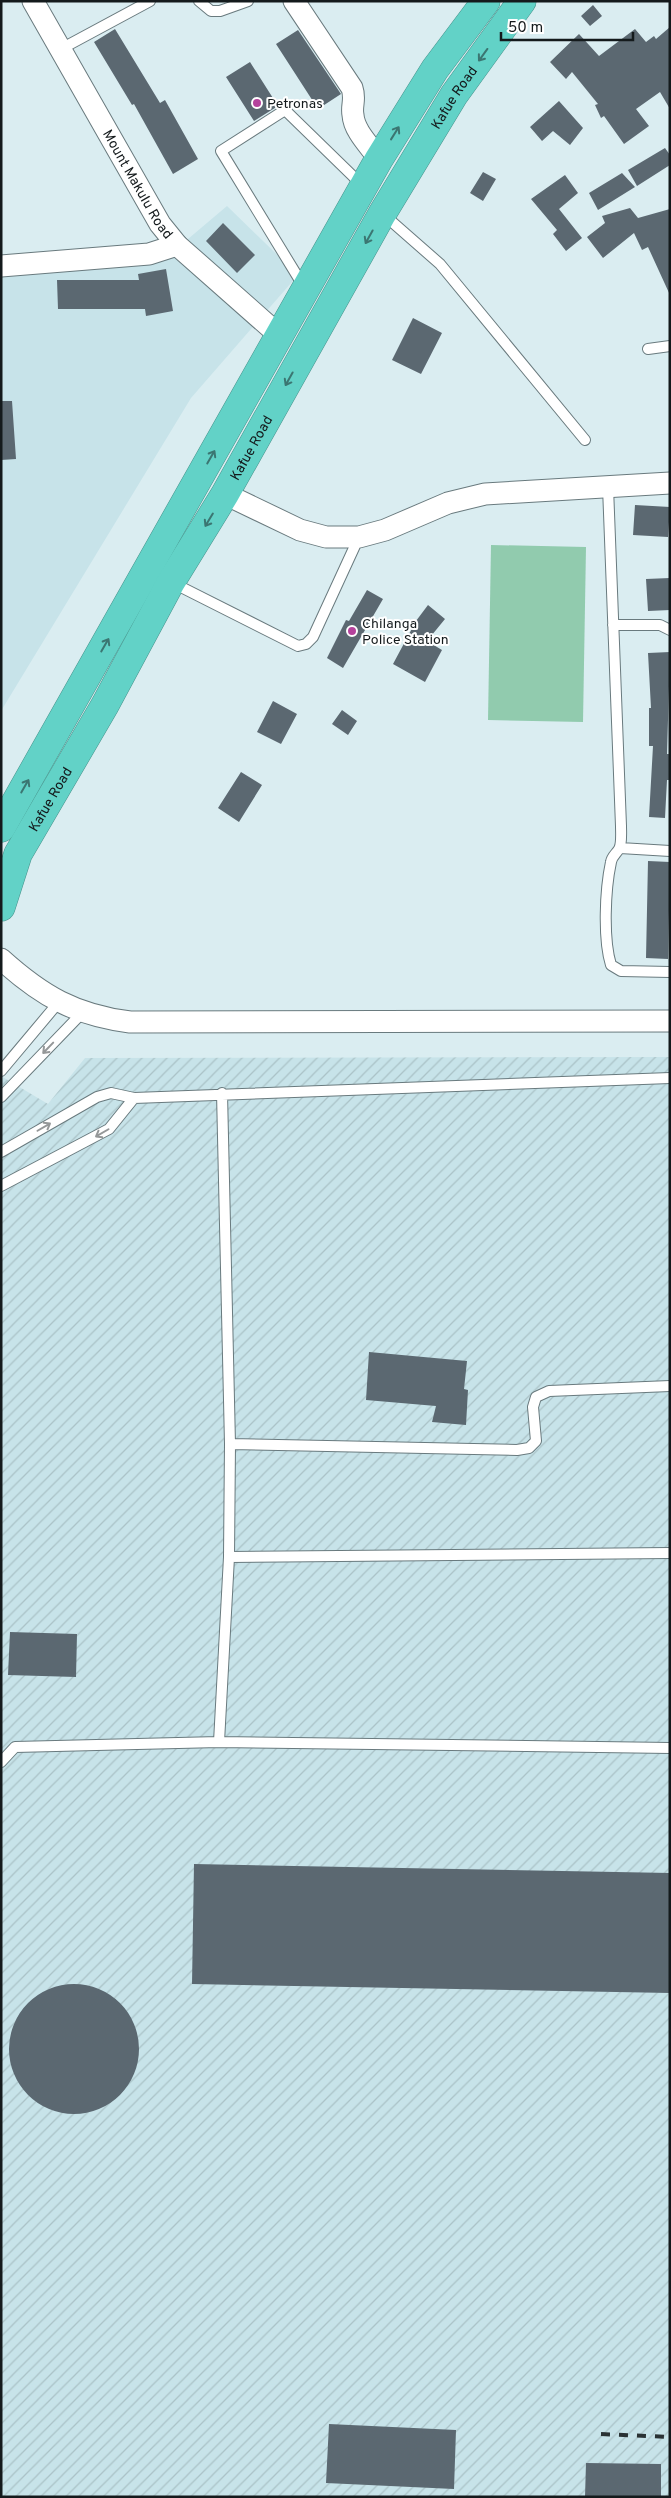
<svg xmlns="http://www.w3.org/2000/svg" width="671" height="2498" font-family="Overpass,sans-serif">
	<defs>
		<pattern id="industrial-furrows" width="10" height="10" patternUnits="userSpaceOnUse" patternTransform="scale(1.25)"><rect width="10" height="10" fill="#c7e3e9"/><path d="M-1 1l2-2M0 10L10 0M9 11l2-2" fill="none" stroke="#aac2c7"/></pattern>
	</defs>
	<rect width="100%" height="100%" fill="#daedf1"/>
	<path fill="#c7e3e9" d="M 227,206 L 298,275 L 191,398 L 1,711 L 1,277 L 162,261 Z"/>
	<path fill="url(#industrial-furrows)" d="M 670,1057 L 670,2497 L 1,2497 L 1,1076 L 48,1104 L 85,1058 Z"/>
	<path fill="#91cbae" d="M 491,545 L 586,547 L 583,722 L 488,720 Z"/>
	<path fill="#5b6871" d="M 593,5 L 602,16 L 590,26 L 581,16 Z
		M 670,27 L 670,109 L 660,92 L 636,109 L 649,126 L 624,144 L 604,116 L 601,118 L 595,105 L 598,104 L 572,72 L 566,79 L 550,62 L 579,34 L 599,56 L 635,29 L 646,42 L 654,36 L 656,39 Z
		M 115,29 L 160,103 L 165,100 L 198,159 L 173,174 L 134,104 L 132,105 L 94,42 Z
		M 298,30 L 341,94 L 318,109 L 276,44 Z
		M 250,62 L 278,106 L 254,121 L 226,77 Z
		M 559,101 L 583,128 L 570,145 L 553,131 L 542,141 L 530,127 Z
		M 665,148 L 670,155 L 670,165 L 637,186 L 628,170 Z
		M 483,172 L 496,179 L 483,201 L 470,193 Z
		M 622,173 L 635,187 L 598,210 L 589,193 Z
		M 565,175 L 578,193 L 559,209 L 582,238 L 566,251 L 553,234 L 557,230 L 531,199 Z
		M 630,208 L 638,218 L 670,209 L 670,295 L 648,247 L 642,250 L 634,233 L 603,258 L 587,237 L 605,223 L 602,216 Z
		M 223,223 L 255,255 L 237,273 L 206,241 Z
		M 166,269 L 173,311 L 146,316 L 145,309 L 58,309 L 57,280 L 139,280 L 138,274 Z
		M 413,318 L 442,333 L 421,374 L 392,360 Z
		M 1,401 L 12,401 L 16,459 L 1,460 Z
		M 635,505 L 670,507 L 668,537 L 633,535 Z
		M 670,578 L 670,610 L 648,611 L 646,579 Z
		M 367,590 L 383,599 L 343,668 L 327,658 L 346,620 L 349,621 Z
		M 428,605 L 445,619 L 427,641 L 442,650 L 425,682 L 393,664 L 416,621 Z
		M 670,652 L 667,754 L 670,754 L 670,780 L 667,780 L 665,818 L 649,817 L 653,746 L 649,746 L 649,708 L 651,708 L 648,653 Z
		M 273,701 L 297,714 L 281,744 L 257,732 Z
		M 342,710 L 357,721 L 348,735 L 332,724 Z
		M 241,772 L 262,785 L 239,822 L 218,808 Z
		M 648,861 L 670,862 L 668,959 L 646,958 Z
		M 369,1352 L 467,1361 L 464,1389 L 468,1390 L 466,1425 L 432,1422 L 436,1406 L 366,1400 Z
		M 10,1632 L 77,1634 L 76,1677 L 8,1675 Z
		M 194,1864 L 670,1873 L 670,1993 L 192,1984 Z
		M9 2049a65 65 0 1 1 130 0a65 65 0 1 1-130 0Z
		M 329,2424 L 456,2430 L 454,2489 L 326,2483 Z
		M 586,2463 L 661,2464 L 661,2497 L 585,2497 Z"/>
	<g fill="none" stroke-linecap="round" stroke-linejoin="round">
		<g stroke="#697a7e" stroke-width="12">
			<path id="lane" d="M 199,1 L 211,11 L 220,11 L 248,1
				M 59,50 L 150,1
				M 383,214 L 440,264 L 585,440
				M 304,287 L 221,151 L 285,110 L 362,185
				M 648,349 L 670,346
				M 608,487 L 621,826 C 621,833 622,844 619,849 C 616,854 612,856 611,862 C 605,890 603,939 611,965 L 621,971 L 670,972
				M 173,583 L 298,646 L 306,644 L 313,637 L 359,537
				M 613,625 L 660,625 L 670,630
				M 620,848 L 670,851
				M 1,1071 L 58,1003
				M 1,1097 L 82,1013
				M 1,1152 L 97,1097 L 111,1093 L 134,1098 L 670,1078
				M 1,1186 L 109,1129 L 134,1098
				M 230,1444 L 517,1450 L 529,1448 L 536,1441 L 533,1407 L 536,1397 L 549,1391 L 670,1386
				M 229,1557 L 670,1553
				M 219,1742 L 670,1748
				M 1,1762 L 15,1747 L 219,1742 L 229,1557 L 230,1444 L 222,1093"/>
		</g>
		<g stroke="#697a7e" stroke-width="23">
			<g id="street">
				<path id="s1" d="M 33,1 L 160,224 L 177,245 L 280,336"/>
				<path d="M 294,1 L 352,88 C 356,100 351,105 353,115 C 354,131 370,146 379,159"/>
				<path d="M 1,266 L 149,254 L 177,245"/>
				<path d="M 225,494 L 300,530 L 326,537 L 359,537 L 385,530 L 448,503 L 485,494 L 670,483"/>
				<path d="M 1,959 C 42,996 75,1015 130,1022 L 670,1021"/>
			</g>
		</g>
		<g stroke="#47928b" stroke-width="29">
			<g id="highway">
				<path d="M 1,828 L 379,159 L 435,69 L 486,1"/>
				<path id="s2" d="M 1,907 L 18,854 L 105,705 L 171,582 L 225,494 L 382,214 L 454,95 L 522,1"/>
			</g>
		</g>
		<use href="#lane" stroke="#fff" stroke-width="10"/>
		<use href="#street" stroke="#fff" stroke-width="21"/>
		<use href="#highway" stroke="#62d2c7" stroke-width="28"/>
		<path stroke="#2a3234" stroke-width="4" stroke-dasharray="9 9" stroke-linecap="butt" d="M 601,2434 L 670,2437"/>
	</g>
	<defs><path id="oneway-shaft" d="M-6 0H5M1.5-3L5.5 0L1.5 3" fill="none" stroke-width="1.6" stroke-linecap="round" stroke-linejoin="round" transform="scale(1.25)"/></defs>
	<g stroke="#3b7672">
		<use href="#oneway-shaft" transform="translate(483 55) rotate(126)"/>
		<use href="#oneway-shaft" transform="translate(395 133) rotate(-58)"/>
		<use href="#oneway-shaft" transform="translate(369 237) rotate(119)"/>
		<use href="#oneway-shaft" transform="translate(289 379) rotate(119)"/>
		<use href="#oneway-shaft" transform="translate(211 457) rotate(-60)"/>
		<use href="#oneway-shaft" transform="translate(209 520) rotate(121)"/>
		<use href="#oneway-shaft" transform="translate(105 645) rotate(-60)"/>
		<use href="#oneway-shaft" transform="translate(25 786) rotate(-60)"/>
	</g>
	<g stroke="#959899">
		<use href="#oneway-shaft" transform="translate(48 1048) rotate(134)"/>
		<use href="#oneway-shaft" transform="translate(44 1127) rotate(-30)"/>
		<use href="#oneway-shaft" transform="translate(102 1133) rotate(150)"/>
	</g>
	<g fill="#b5429c" stroke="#fff" stroke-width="2">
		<circle cx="257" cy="103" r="5"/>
		<circle cx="352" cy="631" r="5"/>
	</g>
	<g text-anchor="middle" stroke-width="4" stroke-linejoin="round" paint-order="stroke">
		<g font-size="14" fill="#141a1c" stroke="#fff">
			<text dy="5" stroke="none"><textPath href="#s2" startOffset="929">Kafue Road</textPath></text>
			<text dy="5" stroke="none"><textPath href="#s1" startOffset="211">Mount Makulu Road</textPath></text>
			<text dy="5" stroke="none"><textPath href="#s2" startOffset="524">Kafue Road</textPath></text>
			<text dy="5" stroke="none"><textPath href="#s2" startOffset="119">Kafue Road</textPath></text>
		</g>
		<g font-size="14" fill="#141a1c" stroke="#fff" text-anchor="start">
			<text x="267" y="108">Petronas</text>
			<text x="362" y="628">Chilanga<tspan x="362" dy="16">Police Station</tspan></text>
		</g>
	</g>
	<rect width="671" height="2498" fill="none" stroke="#141a1c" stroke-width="5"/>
	<path d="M501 32v8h132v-8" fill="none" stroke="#141a1c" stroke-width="2.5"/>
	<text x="508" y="32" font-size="15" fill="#141a1c" stroke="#ffffff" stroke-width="4" paint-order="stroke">50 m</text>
</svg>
